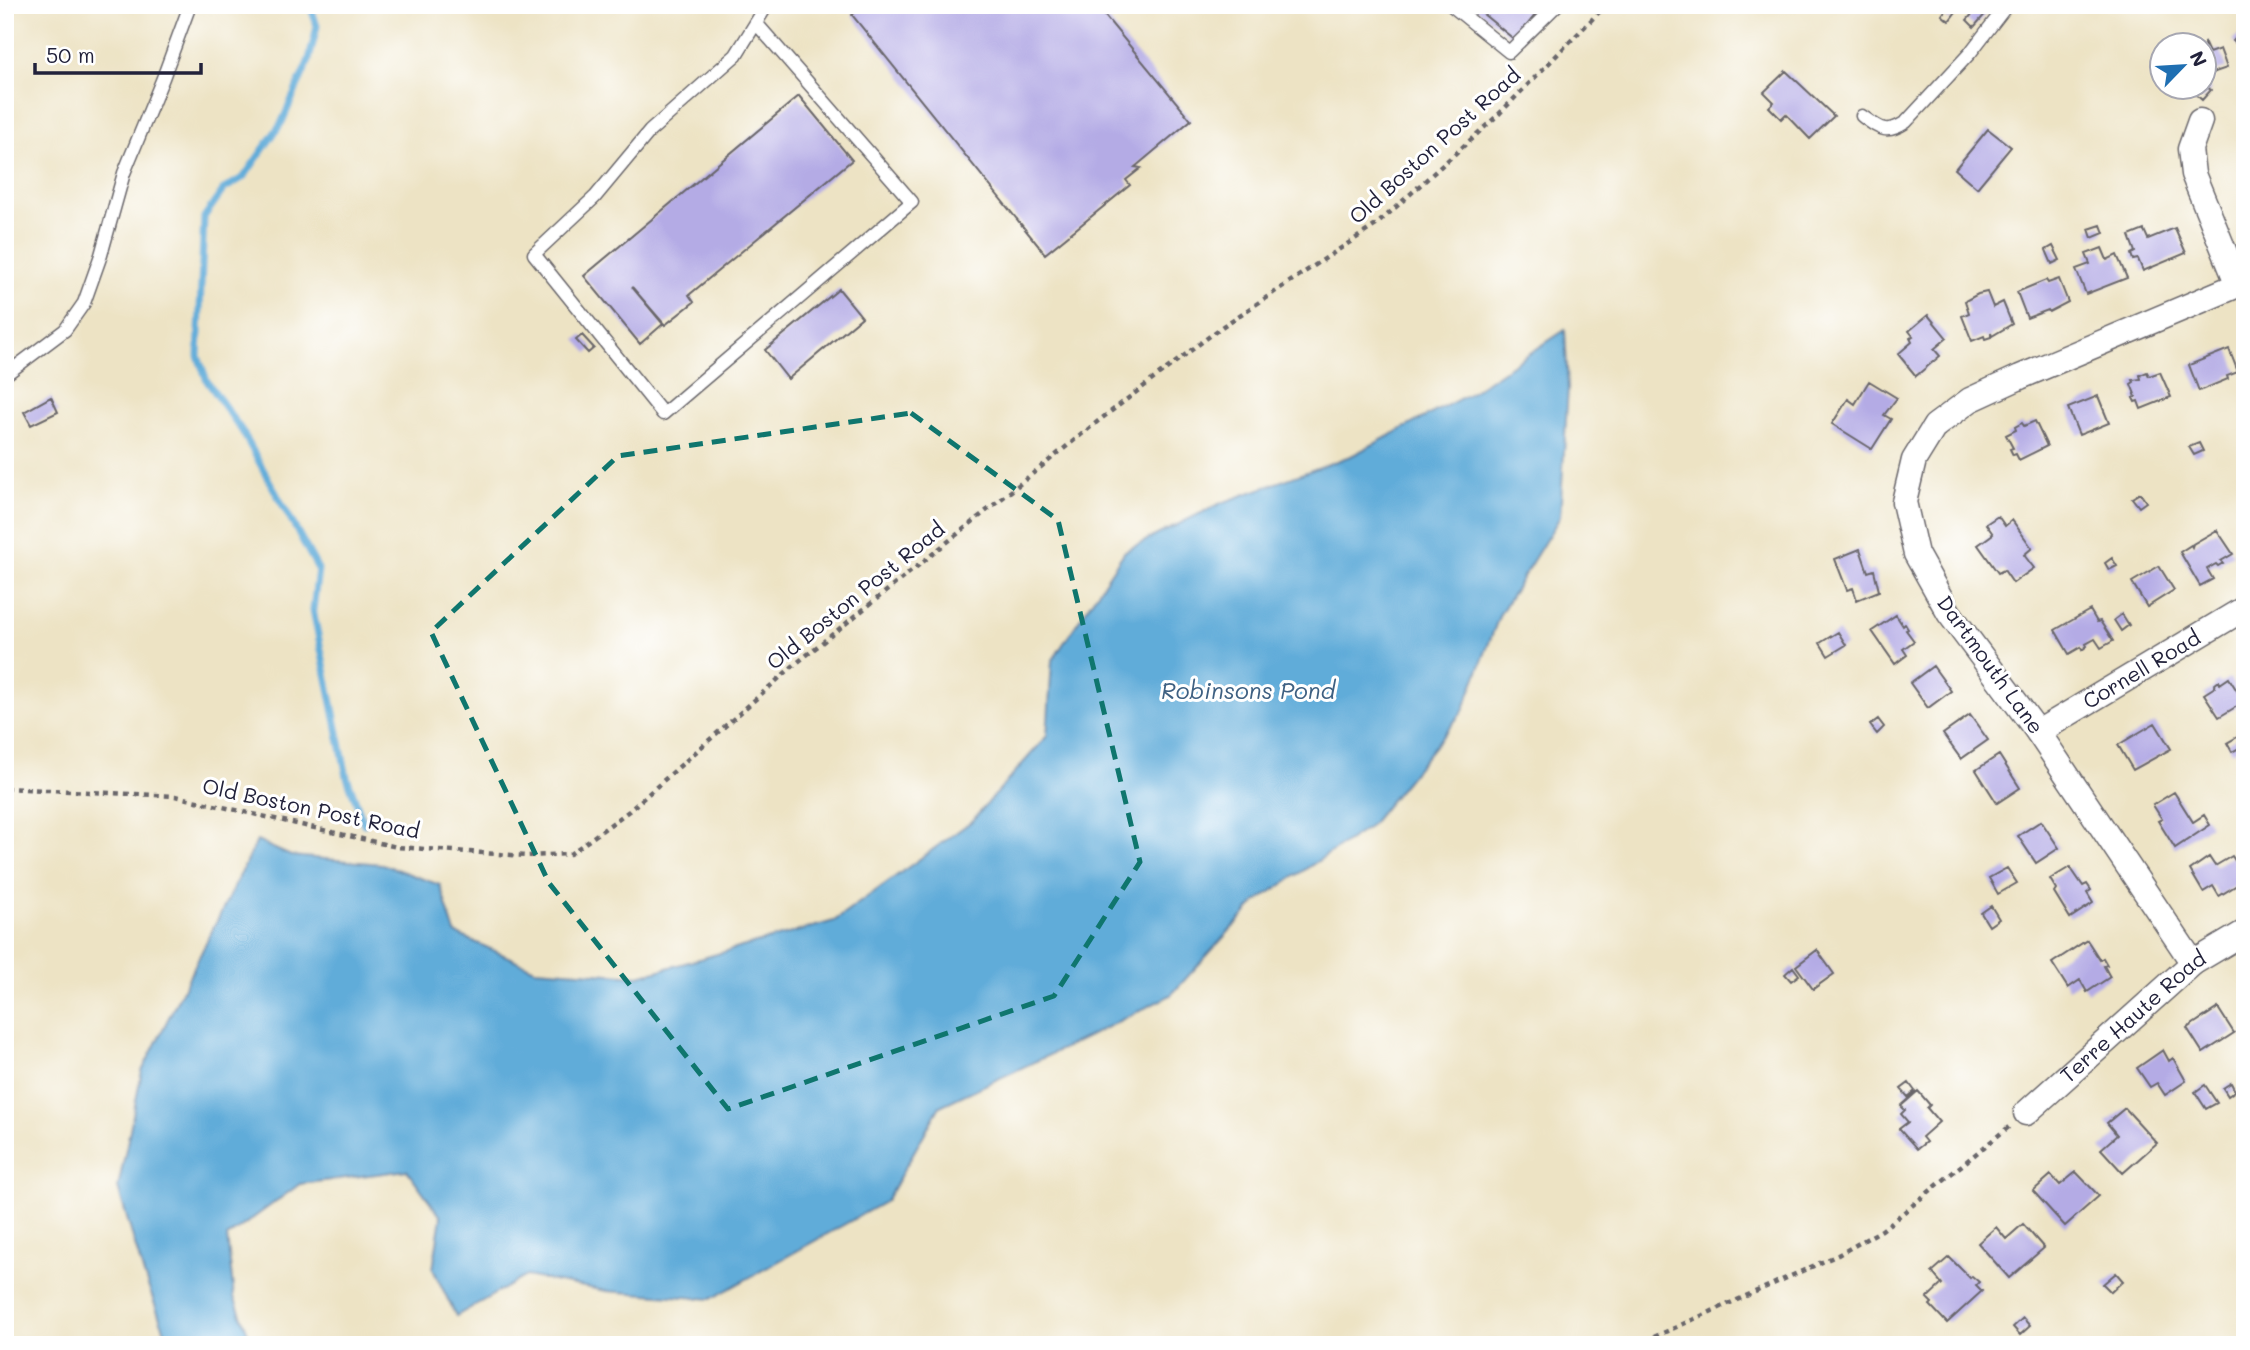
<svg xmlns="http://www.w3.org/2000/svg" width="2250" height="1350" font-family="Mali,sans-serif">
	<rect width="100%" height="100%" fill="#fff"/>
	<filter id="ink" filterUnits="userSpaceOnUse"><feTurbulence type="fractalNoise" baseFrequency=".0143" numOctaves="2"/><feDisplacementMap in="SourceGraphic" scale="14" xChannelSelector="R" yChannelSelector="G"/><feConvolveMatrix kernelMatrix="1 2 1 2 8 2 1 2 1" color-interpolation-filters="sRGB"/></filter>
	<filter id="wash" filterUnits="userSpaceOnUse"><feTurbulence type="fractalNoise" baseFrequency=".00686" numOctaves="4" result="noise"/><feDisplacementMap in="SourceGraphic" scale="28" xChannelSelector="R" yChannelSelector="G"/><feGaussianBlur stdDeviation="1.57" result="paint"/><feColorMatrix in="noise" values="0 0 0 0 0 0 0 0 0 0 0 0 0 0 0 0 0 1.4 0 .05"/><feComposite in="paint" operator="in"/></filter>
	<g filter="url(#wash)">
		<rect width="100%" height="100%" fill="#ede3c4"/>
		<path fill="#61acd9" stroke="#42678a" stroke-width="2" d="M 1565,330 L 1568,388 L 1560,517 L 1500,614 L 1463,711 L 1369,827 L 1256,902 L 1171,995 L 1081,1040 L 940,1106 L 886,1201 L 711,1299 L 606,1291 L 526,1276 L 456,1316 L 433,1269 L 441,1217 L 407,1170 L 300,1184 L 227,1237 L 234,1297 L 253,1345 L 170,1345 L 144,1275 L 118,1188 L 142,1071 L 257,841 L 291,856 L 382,864 L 440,885 L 455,933 L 535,969 L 639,976 L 834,921 L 972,821 L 1047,736 L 1052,661 L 1125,551 L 1219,504 L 1353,455 L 1467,395 Z"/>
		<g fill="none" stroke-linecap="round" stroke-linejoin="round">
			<path stroke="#61acd9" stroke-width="7" d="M 310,5 L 317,26 L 309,60 L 282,122 L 244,177 L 224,189 L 204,217 L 198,356 L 207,381 L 242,431 L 318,569 L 313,610 L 347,777 L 364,824"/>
		</g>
		<g id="blocks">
			<path fill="#b4abe5" d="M 864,5 L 1096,5 L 1191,120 L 1135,167 L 1141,168 L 1126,180 L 1130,185 L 1045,254 L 852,15 Z
				M 1472,5 L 1543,5 L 1515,40 Z
				M 1949,5 L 1961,5 L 1949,21 L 1942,15 Z
				M 1980,5 L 1993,5 L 1974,27 L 1967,20 Z
				M 2245,29 L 2245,44 L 2241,48 L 2233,41 Z
				M 2204,42 L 2209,53 L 2220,49 L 2227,68 L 2209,74 L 2210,78 L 2205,80 Z
				M 1786,71 L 1834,116 L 1810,139 L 1786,114 L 1781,119 L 1769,107 L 1774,102 L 1764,92 Z
				M 2204,85 L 2211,90 L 2202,100 L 2192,91 L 2195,88 L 2204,88 Z
				M 799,96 L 852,160 L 689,295 L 694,302 L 665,325 L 632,287 L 663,324 L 640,344 L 584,276 Z
				M 1988,129 L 2011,147 L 1977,188 L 1955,169 Z
				M 2101,225 L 2104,233 L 2092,238 L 2089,229 Z
				M 2175,228 L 2186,253 L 2143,271 L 2138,259 L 2133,260 L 2131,254 L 2135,252 L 2129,236 L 2144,230 L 2148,239 Z
				M 2053,246 L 2060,260 L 2052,264 L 2046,250 Z
				M 2102,248 L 2107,260 L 2117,255 L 2127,278 L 2086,294 L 2076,269 L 2090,264 L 2086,254 Z
				M 2059,279 L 2068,302 L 2049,312 L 2048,310 L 2027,318 L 2017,292 L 2046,280 L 2048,283 Z
				M 839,289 L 862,317 L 788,379 L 765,350 Z
				M 1987,292 L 1993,307 L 2003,302 L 2012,324 L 1992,336 L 1991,333 L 1991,337 L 1985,339 L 1984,336 L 1972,341 L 1962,316 L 1969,313 L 1965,301 L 1978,294 Z
				M 1928,315 L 1947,338 L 1934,349 L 1940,356 L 1916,376 L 1898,354 L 1912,342 L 1910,338 L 1913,336 L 1909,331 Z
				M 582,335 L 594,348 L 588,353 L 576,340 Z
				M 2229,349 L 2238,372 L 2227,376 L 2228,379 L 2199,391 L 2189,365 Z
				M 2147,372 L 2149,376 L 2160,372 L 2171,397 L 2141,409 L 2138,401 L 2135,402 L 2133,398 L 2136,397 L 2131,384 L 2134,382 L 2133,380 L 2141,379 L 2140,375 Z
				M 1869,381 L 1897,398 L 1884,415 L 1891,419 L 1872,449 L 1832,424 L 1848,399 L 1855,404 Z
				M 2098,396 L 2109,423 L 2079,435 L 2068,408 Z
				M 51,397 L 58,412 L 31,425 L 24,412 Z
				M 2035,421 L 2047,446 L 2019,460 L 2016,454 L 2013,455 L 2010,449 L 2013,448 L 2006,435 L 2016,430 L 2015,427 L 2022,423 L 2024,426 Z
				M 2199,443 L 2203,451 L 2194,455 L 2189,447 Z
				M 2140,493 L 2146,502 L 2139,507 L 2132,498 Z
				M 1998,516 L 2005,526 L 2012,520 L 2032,548 L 2024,555 L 2034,568 L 2013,583 L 2004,570 L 1998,573 L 1978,545 L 1993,534 L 1986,524 Z
				M 2217,530 L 2233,554 L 2221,561 L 2223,563 L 2218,566 L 2216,564 L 2207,569 L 2213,579 L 2200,586 L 2180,552 L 2191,545 L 2192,547 L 2193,544 Z
				M 1860,549 L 1868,572 L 1874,570 L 1879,591 L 1857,600 L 1853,588 L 1847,590 L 1835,559 Z
				M 2112,558 L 2117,566 L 2109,570 L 2105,563 Z
				M 2159,566 L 2174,590 L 2147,607 L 2132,582 Z
				M 2090,610 L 2097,622 L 2100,621 L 2113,641 L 2101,648 L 2095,639 L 2086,644 L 2087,646 L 2082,650 L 2081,647 L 2069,654 L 2055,630 Z
				M 2122,614 L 2129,625 L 2121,631 L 2114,620 Z
				M 1896,615 L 1903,626 L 1905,624 L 1908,629 L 1906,630 L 1914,641 L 1903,649 L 1907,655 L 1895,664 L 1872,631 Z
				M 1838,632 L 1846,645 L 1828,656 L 1820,643 Z
				M 1933,666 L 1951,691 L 1928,708 L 1910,683 Z
				M 2229,678 L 2244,702 L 2219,717 L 2204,694 L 2215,687 L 2214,685 L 2219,681 L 2220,684 Z
				M 1970,715 L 1988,740 L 1961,759 L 1943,734 Z
				M 1878,719 L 1884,727 L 1877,734 L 1870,725 Z
				M 2155,723 L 2171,749 L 2133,770 L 2118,745 Z
				M 2241,735 L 2245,745 L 2232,752 L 2227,743 Z
				M 1999,755 L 2020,788 L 1997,803 L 1976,770 Z
				M 2174,792 L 2193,822 L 2204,815 L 2210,825 L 2175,848 L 2158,821 L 2162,819 L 2153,805 Z
				M 2041,821 L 2059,848 L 2036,863 L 2018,836 Z
				M 2232,856 L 2245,876 L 2245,880 L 2219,896 L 2213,886 L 2203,892 L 2190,870 L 2209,857 L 2215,866 Z
				M 2070,867 L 2083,886 L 2087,884 L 2091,890 L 2087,893 L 2093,903 L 2070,918 L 2054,892 L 2056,889 L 2050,879 Z
				M 2007,868 L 2017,883 L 1998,894 L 1989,878 Z
				M 1991,906 L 1999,919 L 1989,926 L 1981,913 Z
				M 2087,940 L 2100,960 L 2103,958 L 2107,965 L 2104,966 L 2110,977 L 2087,992 L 2080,980 L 2068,988 L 2052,963 Z
				M 1817,950 L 1834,974 L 1813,989 L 1796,966 Z
				M 1793,967 L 1799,975 L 1791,981 L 1785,974 Z
				M 2218,1008 L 2234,1033 L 2203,1053 L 2187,1028 Z
				M 2163,1050 L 2169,1061 L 2173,1058 L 2186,1081 L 2165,1095 L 2157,1083 L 2150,1087 L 2137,1068 Z
				M 1909,1083 L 1915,1091 L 1908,1097 L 1901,1089 Z
				M 2231,1083 L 2235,1091 L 2228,1096 L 2223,1088 Z
				M 2205,1085 L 2217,1103 L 2206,1109 L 2195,1092 Z
				M 1918,1091 L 1930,1105 L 1927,1108 L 1939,1122 L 1922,1137 L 1926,1142 L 1917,1149 L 1899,1129 L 1908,1122 L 1901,1114 L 1905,1110 L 1901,1106 Z
				M 2125,1108 L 2157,1143 L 2123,1173 L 2101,1149 L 2117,1135 L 2107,1123 Z
				M 2076,1172 L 2099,1196 L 2065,1226 L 2033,1191 L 2051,1175 L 2060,1185 Z
				M 2023,1224 L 2044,1248 L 2009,1278 L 1978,1243 L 1996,1227 L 2006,1239 Z
				M 1949,1257 L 1970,1278 L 1972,1276 L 1979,1282 L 1976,1285 L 1982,1291 L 1947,1323 L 1930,1305 L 1932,1303 L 1927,1298 L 1942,1284 L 1932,1272 Z
				M 2116,1273 L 2123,1281 L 2111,1292 L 2103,1284 Z
				M 2023,1318 L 2030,1326 L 2020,1335 L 2013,1327 Z"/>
		</g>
	</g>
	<g filter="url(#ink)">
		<use href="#blocks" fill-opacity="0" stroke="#69666b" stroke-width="2"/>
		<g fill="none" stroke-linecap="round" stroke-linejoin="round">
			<g stroke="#69666b" stroke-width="15">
				<path id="lane" d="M 1451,5 L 1509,52 L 1557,5
					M 756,23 L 912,202 L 663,414 L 534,254 L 595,197 L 650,131 L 736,55 L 767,5
					M 1862,116 C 1880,129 1886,135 1906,122 L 1970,53 L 2007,5
					M 5,375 L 65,330 L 84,303 L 101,255 L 124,173 L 163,78 L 190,5"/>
			</g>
			<g stroke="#69666b" stroke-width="27">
				<g id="street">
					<path d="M 2200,121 L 2190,149 L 2193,174 L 2238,285"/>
					<path id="s1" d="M 2038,732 L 2245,608"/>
					<path d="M 2193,963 L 2038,732 L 1949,613 L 1916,554 L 1904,502 L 1914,460 L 1935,426 L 1970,400 L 2020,377 L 2245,282"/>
					<path id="s2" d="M 2026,1113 L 2193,963 L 2245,932"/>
				</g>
			</g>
			<path stroke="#69666b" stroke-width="4.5" stroke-dasharray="5 5" stroke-linecap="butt" d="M 5,788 L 175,796 L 397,847 L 526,856 L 570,854 L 629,811 L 793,666 L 1097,422 L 1223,326 L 1376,225 L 1498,115 L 1606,5
				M 1636,1345 L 1838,1255 L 1882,1230 L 2010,1126"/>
			<use href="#lane" stroke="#fff" stroke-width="12"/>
			<use href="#street" stroke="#fff" stroke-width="24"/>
		</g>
	</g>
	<path fill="none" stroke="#0f766e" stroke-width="5" stroke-dasharray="14 9" stroke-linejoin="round" d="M 911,413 L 1058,520 L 1140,862 L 1054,996 L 728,1109 L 549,883 L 431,632 L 618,456 Z"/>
	<g text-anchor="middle" stroke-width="6" stroke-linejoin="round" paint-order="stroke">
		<g font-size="21" fill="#22223b" stroke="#fff">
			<text transform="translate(1435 146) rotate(-42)" y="7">Old Boston Post Road</text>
			<text transform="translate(856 596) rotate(-39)" y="7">Old Boston Post Road</text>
			<text transform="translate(1990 665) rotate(54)" y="7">Dartmouth Lane</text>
			<text dy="7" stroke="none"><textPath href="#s1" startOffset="121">Cornell Road</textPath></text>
			<text transform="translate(311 809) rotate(12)" y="7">Old Boston Post Road</text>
			<text dy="7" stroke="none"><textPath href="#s2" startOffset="144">Terre Haute Road</textPath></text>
		</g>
		<g font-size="23" font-style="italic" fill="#3e6082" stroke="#fff">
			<text x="1248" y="699">Robinsons Pond</text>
		</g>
	</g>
	<rect width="2250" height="1350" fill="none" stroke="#fff" stroke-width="28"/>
	<g transform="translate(2183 66) rotate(65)"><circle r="33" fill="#ffffff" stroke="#a7a7b1" stroke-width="2"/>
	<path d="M0-5L12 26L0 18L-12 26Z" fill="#1f6fb2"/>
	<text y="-10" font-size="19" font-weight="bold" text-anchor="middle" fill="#22223b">N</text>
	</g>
	<path d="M35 63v10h166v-10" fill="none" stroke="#22223b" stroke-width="3.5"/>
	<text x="46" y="63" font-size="21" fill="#22223b" stroke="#ffffff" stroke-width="5" paint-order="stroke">50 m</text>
</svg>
